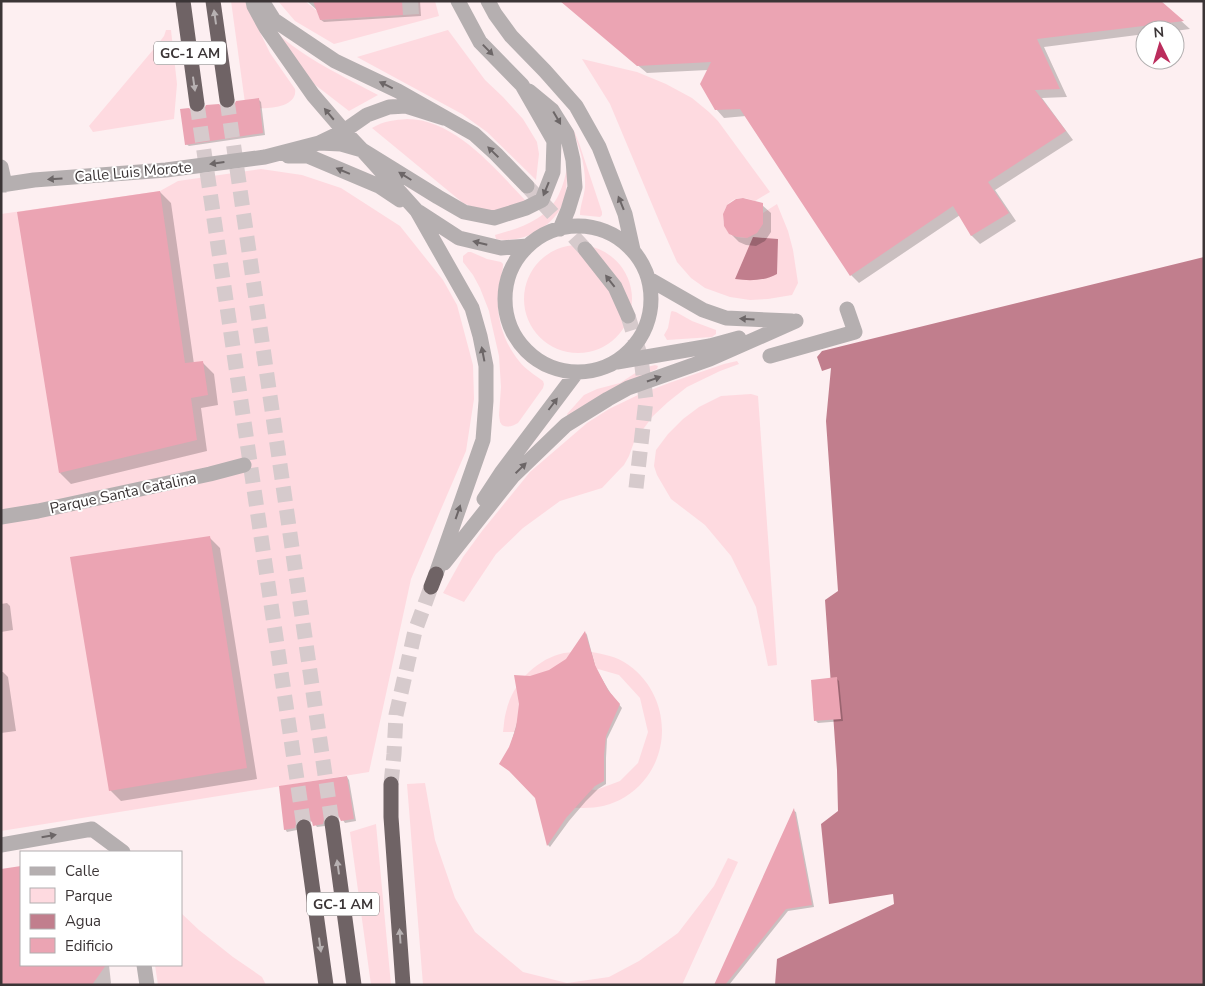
<svg xmlns="http://www.w3.org/2000/svg" width="1205" height="986" font-family="'Nunito Sans',sans-serif">
	<rect width="100%" height="100%" fill="#fdeff1"/>
	<path fill="#fedae0" d="M 231,1 L 248,1 L 257,26 L 270,53 L 295,89 C 298,107 269,109 257,108 C 253,107 249,105 245,103 Z
		M 278,1 L 305,1 L 317,11 L 320,20 L 419,14 L 418,1 L 435,1 L 439,16 L 334,44 L 295,21 Z
		M 166,30 L 171,30 L 177,84 L 174,119 L 93,132 L 89,126 L 158,44 L 164,36 Z
		M 448,30 L 485,80 L 503,97 L 523,119 L 537,142 L 539,154 L 536,180 L 487,132 L 462,114 L 357,57 Z
		M 276,32 C 305,59 343,76 378,95 L 349,111 L 314,84 Z
		M 582,59 L 637,72 L 666,84 L 692,98 L 709,112 L 718,121 L 770,192 L 755,201 C 751,200 747,198 743,198 C 722,196 715,229 735,236 C 739,238 743,238 747,238 L 763,213 L 777,204 L 788,231 L 793,250 L 798,283 L 792,295 L 768,299 L 750,300 L 730,297 L 705,288 L 691,278 L 677,262 L 662,228 L 610,104 Z
		M 407,119 C 455,119 495,169 526,201 C 522,204 517,208 512,209 C 496,213 478,210 463,203 L 372,128 C 383,121 395,120 407,119 Z
		M 570,125 L 575,133 L 580,146 L 602,212 L 602,215 L 600,217 L 580,215 C 580,206 584,197 585,187 C 586,166 579,144 570,125 Z
		M 567,168 C 567,180 567,192 563,203 C 553,228 522,244 496,239 L 495,235 C 520,228 547,220 559,194 C 563,186 565,177 567,168 Z
		M 261,169 L 302,175 L 341,188 L 400,226 L 443,280 L 457,305 L 473,365 L 474,399 L 466,451 L 411,579 L 369,772 L 1,831 L 1,214 L 160,191 L 178,181 Z
		M524 299a54 54 0 1 1 108 0a54 54 0 1 1-108 0Z
		M 468,252 L 471,252 L 487,259 L 501,262 L 503,264 C 503,276 498,287 498,299 C 497,321 505,344 519,361 C 525,369 535,375 543,381 L 544,384 L 543,388 L 518,423 C 513,426 508,428 502,425 L 500,422 L 499,415 L 501,387 L 499,356 L 491,321 L 489,311 L 480,288 L 473,275 L 463,262 L 463,256 Z
		M 672,311 L 676,312 L 692,321 L 716,330 L 716,334 L 712,337 L 667,340 L 664,335 L 668,328 L 671,312 Z
		M 737,361 L 739,364 L 720,371 L 687,387 L 668,402 L 653,416 L 641,432 L 634,442 L 629,456 L 624,465 L 620,469 L 602,488 L 560,501 L 523,528 L 496,554 L 464,602 L 443,593 L 463,557 L 482,531 L 530,472 L 587,423 L 609,409 L 640,394 L 669,383 L 724,364 Z
		M 655,365 L 658,366 L 657,369 L 618,386 L 568,416 L 567,414 L 584,395 L 597,389 L 620,383 L 643,368 Z
		M 751,394 L 758,396 L 777,665 L 768,666 L 756,607 L 731,556 L 705,525 L 671,499 L 657,475 L 654,466 L 656,450 L 668,434 L 683,419 L 699,407 L 721,396 Z
		M 584,651 C 598,653 612,655 624,662 C 674,693 675,766 625,797 C 605,809 587,809 565,807 L 559,786 L 596,790 L 620,781 L 638,763 L 648,732 L 640,698 L 619,675 L 584,665 L 521,732 L 503,732 C 504,725 504,719 506,712 C 512,684 536,659 564,653 C 571,652 577,652 584,651 Z
		M 425,783 L 435,840 L 455,898 L 475,932 L 523,972 L 567,983 L 609,977 L 639,961 L 678,933 L 714,886 L 728,858 L 738,862 L 682,985 L 423,985 L 407,784 Z
		M 376,824 L 391,985 L 371,985 L 350,832 Z
		M 181,913 L 199,930 L 233,957 L 262,977 L 266,985 L 158,985 L 155,965 L 181,965 Z"/>
	<path fill="#c17e8d" d="M 753,237 L 778,239 L 777,274 C 765,281 749,281 735,279 Z
		M 1204,257 L 1204,985 L 775,985 L 777,959 L 894,904 L 893,894 L 829,904 L 821,824 L 838,811 L 837,770 L 825,600 L 838,591 L 826,421 L 831,368 L 822,371 L 817,357 L 822,351 Z"/>
	<path fill="#0003" d="M 307,1 L 420,1 L 421,16 L 324,22 L 321,20 L 318,11 Z
		M 561,1 L 1159,1 L 1190,29 L 1175,31 L 1145,30 L 1145,34 L 1044,47 L 1067,97 L 1042,98 L 1073,140 L 995,190 L 1016,221 L 980,244 L 972,236 L 960,215 L 859,283 L 851,275 L 746,116 L 724,118 L 716,109 L 708,70 L 647,73 Z
		M 258,99 L 261,102 L 265,135 L 189,146 L 186,144 L 193,114 L 199,114 L 223,110 L 228,111 Z
		M 160,192 L 171,203 L 194,364 L 203,363 L 214,374 L 218,405 L 201,408 L 207,451 L 71,484 L 60,473 Z
		M 762,205 L 771,213 L 771,232 L 765,241 L 756,246 L 746,245 L 739,242 L 730,233 Z
		M 209,537 L 220,548 L 257,779 L 121,801 L 110,790 Z
		M 7,603 L 10,606 L 13,630 L 1,632 L 1,604 Z
		M 586,633 L 587,635 L 596,669 L 611,694 L 622,708 L 607,739 L 606,758 L 606,784 L 598,789 L 586,801 L 569,821 L 550,847 L 548,845 L 536,797 L 510,747 L 530,677 L 549,671 L 567,660 Z
		M 1,672 L 3,672 L 8,677 L 16,731 L 1,733 Z
		M 837,679 L 839,681 L 843,721 L 818,723 L 816,721 Z
		M 347,777 L 349,780 L 356,821 L 345,823 L 340,816 L 333,816 L 328,818 L 325,822 L 325,826 L 317,827 L 312,820 L 305,820 L 300,822 L 297,826 L 297,830 L 287,832 L 285,829 Z
		M 794,811 L 796,812 L 814,907 L 788,911 L 729,985 L 716,985 Z
		M 21,867 L 21,965 L 109,965 L 111,983 L 110,985 L 1,985 L 1,870 Z"/>
	<path fill="#eba4b3" d="M 313,1 L 402,1 L 403,15 L 320,20 Z
		M 560,1 L 1161,1 L 1184,21 L 1037,39 L 1060,89 L 1035,90 L 1066,131 L 988,182 L 1009,213 L 971,236 L 953,206 L 850,276 L 740,109 L 715,110 L 700,84 L 711,62 L 637,66 Z
		M 259,98 L 263,133 L 185,145 L 180,109 L 189,108 L 193,112 L 199,113 L 203,111 L 206,105 L 219,104 L 223,108 L 228,109 L 233,107 L 236,101 Z
		M 160,191 L 185,363 L 203,361 L 208,395 L 191,398 L 197,440 L 59,473 L 17,212 Z
		M 743,198 L 763,203 L 763,224 L 757,233 L 747,238 L 737,237 L 729,234 L 724,226 L 723,214 L 727,205 L 736,199 Z
		M 210,536 L 247,768 L 109,791 L 70,557 Z
		M 585,631 L 595,665 L 608,690 L 620,704 L 606,736 L 604,755 L 604,781 L 595,786 L 584,798 L 566,818 L 547,846 L 535,798 L 509,771 L 499,764 L 509,747 L 516,728 L 519,704 L 514,675 L 530,676 L 549,670 L 566,659 Z
		M 837,677 L 841,719 L 814,721 L 811,680 Z
		M 347,776 L 354,819 L 341,821 L 339,817 L 336,815 L 330,814 L 326,816 L 324,819 L 323,824 L 313,826 L 312,822 L 308,819 L 302,818 L 298,820 L 296,823 L 295,828 L 284,830 L 279,786 Z
		M 794,808 L 812,905 L 786,909 L 725,985 L 714,985 Z
		M 21,866 L 21,965 L 106,965 L 92,985 L 1,985 L 1,869 Z"/>
	<g fill="none" stroke-linecap="round" stroke-linejoin="round">
		<path stroke="#d6cacc" stroke-width="15" stroke-dasharray="15 8" stroke-linecap="butt" d="M 527,186 L 585,249
			M 628,316 L 641,358 L 646,400 L 636,488
			M 391,784 L 394,754 L 396,715 L 415,631 L 431,587"/>
		<path stroke="#d6cacc" stroke-width="15" stroke-dasharray="15 8" stroke-linecap="butt" d="M 227,100 L 332,823
			M 197,104 L 304,827"/>
		<path stroke="#b5afb0" stroke-width="15" d="M 253,1 L 254,6 L 266,28 L 313,95 L 344,131 L 362,150 L 417,211 L 472,308 L 480,336 L 486,366 L 486,401 L 483,440 L 436,574
			M 262,1 L 274,20 L 335,61 L 398,91 L 474,134 L 496,154 L 527,186
			M 488,1 L 495,14 L 511,36 L 545,71 L 576,106 L 599,147 L 625,214 L 633,250
			M 529,91 L 552,110 L 567,134 L 573,160 L 575,187 L 568,210 L 560,229
			M 319,143 L 341,144 L 362,150 L 438,197 L 464,212 L 494,218 L 526,208 L 542,200 L 553,172 L 554,141 L 522,85 L 480,42 L 458,1
			M 288,156 L 308,156 L 379,186 L 400,200
			M 1,167 L 5,185
			M 1,185 L 34,180 L 166,170 L 265,157 L 319,143 L 344,131 L 367,115 L 389,107 L 406,106 L 444,118
			M 419,212 L 459,238 L 501,248 L 528,246
			M505 299a73 73 0 1 1 146 0a73 73 0 1 1-146 0Z
			M 585,249 L 615,287 L 628,316
			M 649,279 L 703,310 L 726,318 L 792,321
			M 770,356 L 855,332 L 847,309
			M 617,362 L 710,346 L 739,338
			M 484,499 L 501,473 L 577,372
			M 1,517 L 38,511 L 210,474 L 244,465
			M 444,563 L 513,476 L 566,425 L 608,399 L 628,388 L 710,359 L 796,321
			M 1,845 L 92,829 L 123,852
			M 144,965 L 147,985"/>
		<path stroke="#6f6365" stroke-width="15" d="M 183,1 L 197,104
			M 213,1 L 227,100
			M 431,587 L 436,574
			M 391,784 L 391,817 L 403,985
			M 332,823 L 354,985
			M 304,827 L 326,985"/>
	</g>
	<defs><path id="oneway-solid" d="M-6-.8H1V-3.2L6.5 0L1 3.2V.8H-6Z" transform="scale(1.25)"/></defs>
	<g fill="#b7b1b2">
		<use href="#oneway-solid" transform="translate(215 17) rotate(-98)"/>
		<use href="#oneway-solid" transform="translate(194 84) rotate(82)"/>
		<use href="#oneway-solid" transform="translate(338 867) rotate(-98)"/>
		<use href="#oneway-solid" transform="translate(400 936) rotate(-94)"/>
		<use href="#oneway-solid" transform="translate(320 945) rotate(82)"/>
	</g>
	<g fill="#6c6667">
		<use href="#oneway-solid" transform="translate(488 50) rotate(46)"/>
		<use href="#oneway-solid" transform="translate(386 85) rotate(-154)"/>
		<use href="#oneway-solid" transform="translate(329 114) rotate(-130)"/>
		<use href="#oneway-solid" transform="translate(557 118) rotate(60)"/>
		<use href="#oneway-solid" transform="translate(493 152) rotate(-136)"/>
		<use href="#oneway-solid" transform="translate(217 163) rotate(172)"/>
		<use href="#oneway-solid" transform="translate(343 171) rotate(-157)"/>
		<use href="#oneway-solid" transform="translate(405 176) rotate(-148)"/>
		<use href="#oneway-solid" transform="translate(55 179) rotate(176)"/>
		<use href="#oneway-solid" transform="translate(546 189) rotate(112)"/>
		<use href="#oneway-solid" transform="translate(621 203) rotate(-112)"/>
		<use href="#oneway-solid" transform="translate(480 243) rotate(-166)"/>
		<use href="#oneway-solid" transform="translate(610 281) rotate(-128)"/>
		<use href="#oneway-solid" transform="translate(747 319) rotate(-177)"/>
		<use href="#oneway-solid" transform="translate(483 354) rotate(-101)"/>
		<use href="#oneway-solid" transform="translate(654 379) rotate(-19)"/>
		<use href="#oneway-solid" transform="translate(553 404) rotate(-53)"/>
		<use href="#oneway-solid" transform="translate(521 468) rotate(-44)"/>
		<use href="#oneway-solid" transform="translate(458 512) rotate(-71)"/>
		<use href="#oneway-solid" transform="translate(49 836) rotate(-10)"/>
	</g>
	<g text-anchor="middle" stroke-width="4" stroke-linejoin="round" paint-order="stroke">
		<g fill="#fff" stroke="#767272" stroke-width="1">
			<rect x="154" y="41.5" width="72" height="23" rx="4"/>
			<rect x="307" y="892.5" width="72" height="23" rx="4"/>
		</g>
		<g font-size="14" font-weight="bold" fill="#3b3536">
			<text x="190" y="58">GC-1 AM</text>
			<text x="343" y="909">GC-1 AM</text>
		</g>
		<g font-size="15" fill="#3b3536" stroke="#fff">
			<text transform="translate(133 172) rotate(-5)" y="5">Calle Luis Morote</text>
			<text transform="translate(123 493) rotate(-12)" y="5">Parque Santa Catalina</text>
		</g>
	</g>
	<rect width="1205" height="986" fill="none" stroke="#3b3536" stroke-width="5"/>
	<rect x="20" y="851" width="162" height="115" fill="#ffffff" stroke="#b1aeaf"/>
	<rect x="30" y="867" width="25" height="8" fill="#b5afb0" stroke="#b1aeaf"/>
	<text x="65" y="876" font-size="15" fill="#3b3536">Calle</text>
	<rect x="30" y="888" width="25" height="15" fill="#fedae0" stroke="#b1aeaf"/>
	<text x="65" y="901" font-size="15" fill="#3b3536">Parque</text>
	<rect x="30" y="914" width="25" height="15" fill="#c17e8d" stroke="#b1aeaf"/>
	<text x="65" y="926" font-size="15" fill="#3b3536">Agua</text>
	<rect x="30" y="938" width="25" height="15" fill="#eba4b3" stroke="#b1aeaf"/>
	<text x="65" y="951" font-size="15" fill="#3b3536">Edificio</text>
	<g transform="translate(1160 45) rotate(355)"><circle r="24" fill="#ffffff" stroke="#b1aeaf"/>
	<path d="M0-4L9 19L0 12L-9 19Z" fill="#bb2d5d"/>
	<text y="-8" font-size="14" font-weight="bold" text-anchor="middle" fill="#3b3536">N</text>
	</g>
</svg>
